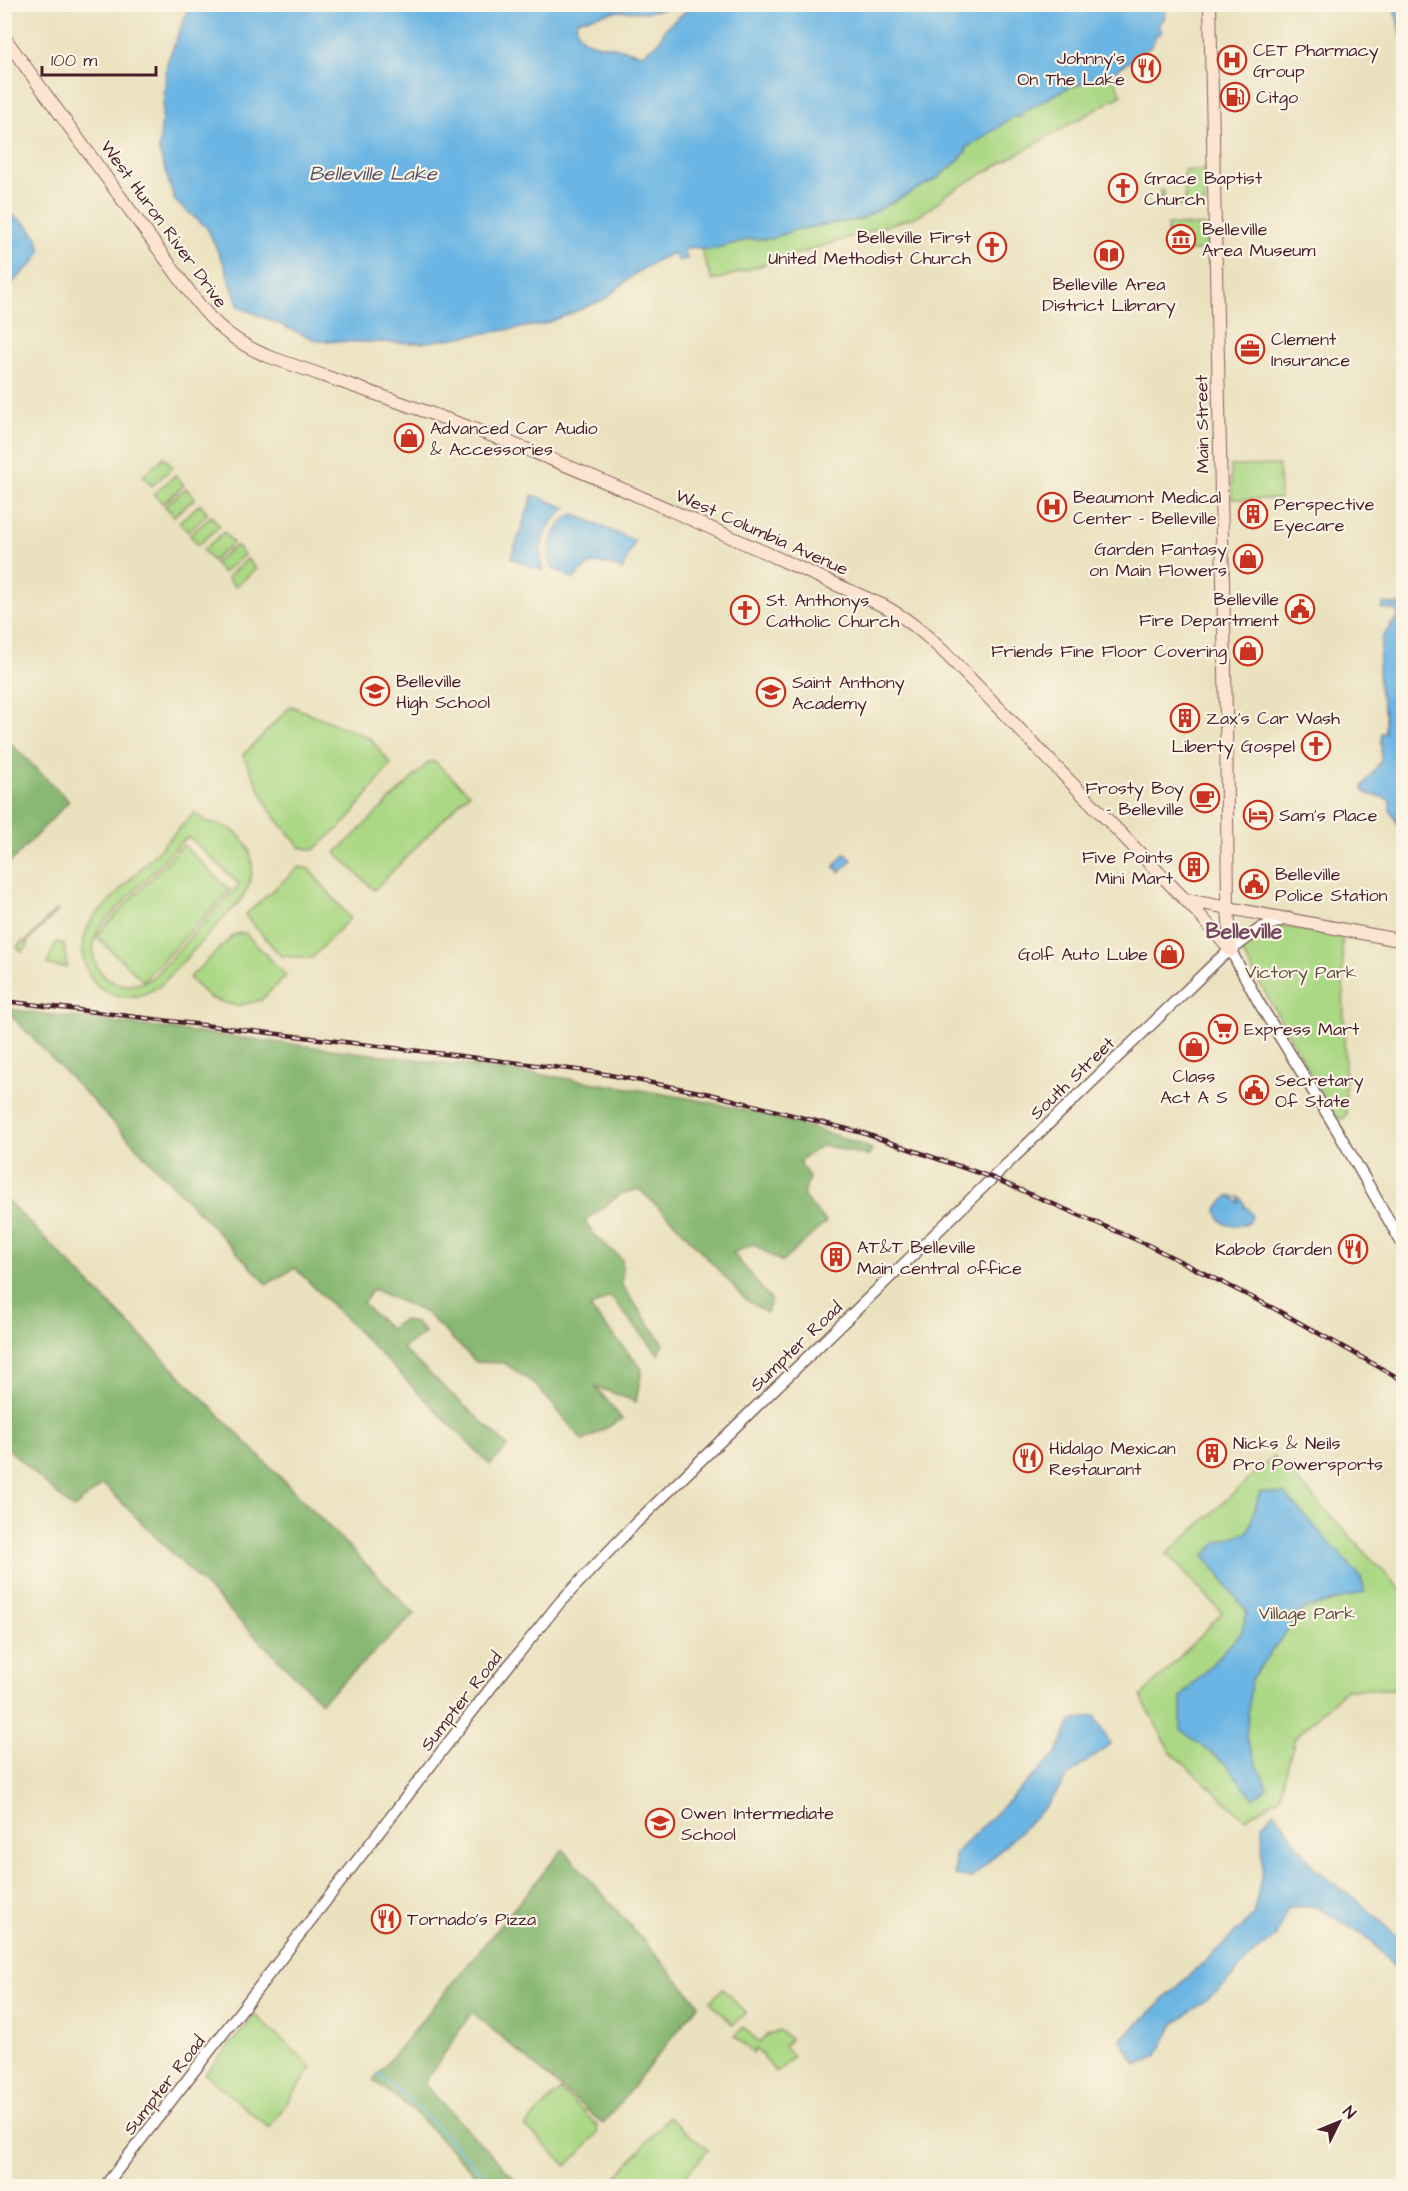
<svg xmlns="http://www.w3.org/2000/svg" width="1408" height="2191" font-family="'Architects Daughter',sans-serif">
	<rect width="100%" height="100%" fill="#fcf5e5"/>
	<filter id="ink" filterUnits="userSpaceOnUse"><feTurbulence type="fractalNoise" baseFrequency=".0167" numOctaves="2"/><feDisplacementMap in="SourceGraphic" scale="12" xChannelSelector="R" yChannelSelector="G"/><feConvolveMatrix kernelMatrix="1 2 1 2 8 2 1 2 1" color-interpolation-filters="sRGB"/></filter>
	<filter id="wash" filterUnits="userSpaceOnUse"><feTurbulence type="fractalNoise" baseFrequency=".008" numOctaves="4" result="noise"/><feDisplacementMap in="SourceGraphic" scale="24" xChannelSelector="R" yChannelSelector="G"/><feGaussianBlur stdDeviation="1.35" result="paint"/><feColorMatrix in="noise" values="0 0 0 0 0 0 0 0 0 0 0 0 0 0 0 0 0 1.4 0 .05"/><feComposite in="paint" operator="in"/></filter>
	<g filter="url(#wash)">
		<rect width="100%" height="100%" fill="#eae1be"/>
		<path fill="#abd884" stroke="#7a7c58" stroke-width="1.5" fill-rule="evenodd" d="M 1111,74 L 1122,95 L 945,195 L 940,201 L 920,215 L 712,281 L 701,249 L 715,249 L 750,239 L 771,239 L 794,230 L 861,219 L 936,179 L 957,162 L 966,152 L 966,147 L 972,145 L 1016,115 L 1018,118 L 1023,115 L 1021,112 L 1069,87 L 1100,79 Z
			M 1184,170 L 1205,170 L 1205,203 L 1203,206 L 1158,207 L 1160,191 L 1164,191 L 1164,203 L 1185,202 Z
			M 1167,225 L 1207,226 L 1206,250 L 1169,253 Z
			M 164,457 L 173,467 L 152,486 L 143,476 Z
			M 1279,465 L 1280,499 L 1232,499 L 1231,466 Z
			M 175,475 L 184,485 L 163,504 L 154,494 Z
			M 186,488 L 195,498 L 174,516 L 165,506 Z
			M 200,504 L 208,513 L 188,532 L 179,522 Z
			M 211,516 L 220,526 L 198,545 L 190,535 Z
			M 224,532 L 233,543 L 212,561 L 203,550 Z
			M 236,545 L 244,555 L 223,573 L 214,563 Z
			M 247,559 L 256,569 L 235,587 L 227,577 Z
			M 291,706 L 370,738 L 391,764 L 347,821 L 314,850 L 300,847 L 271,812 L 243,755 Z
			M 429,762 L 435,762 L 469,793 L 374,890 L 336,853 Z
			M 195,812 C 198,815 202,819 205,821 C 213,825 222,823 232,830 C 257,846 257,877 241,900 L 162,984 C 113,1022 60,969 93,918 ZM 189,837 L 239,884 L 238,886 L 153,977 C 115,1001 79,967 99,928 L 182,841 Z
			M 183,845 L 230,890 L 143,981 L 96,936 Z
			M 299,867 L 309,869 L 350,918 L 312,958 L 281,956 L 245,915 Z
			M 56,910 L 58,911 L 26,943 L 28,946 L 22,952 L 17,947 L 23,941 L 25,942 Z
			M 1279,925 L 1342,938 L 1346,1114 L 1343,1119 L 1335,1117 L 1241,950 L 1264,931 Z
			M 245,933 L 286,976 L 261,1000 L 236,1006 L 210,998 L 189,978 L 235,934 Z
			M 56,942 L 64,944 L 67,967 L 57,967 L 47,964 Z
			M 1274,1456 L 1403,1592 L 1403,1689 L 1346,1689 L 1295,1738 L 1279,1798 L 1245,1819 L 1170,1751 L 1141,1697 L 1222,1613 L 1167,1554 Z
			M 723,1989 L 746,2013 L 733,2025 L 710,2001 Z
			M 255,2015 L 312,2067 L 269,2128 L 205,2074 Z
			M 743,2027 L 759,2042 L 767,2035 L 779,2030 L 790,2039 L 784,2046 L 793,2056 L 777,2073 L 756,2049 L 753,2053 L 735,2036 Z
			M 560,2090 L 597,2125 L 598,2133 L 567,2166 L 525,2126 Z
			M 668,2117 L 708,2150 L 677,2186 L 609,2186 Z"/>
		<path fill="#88b872" stroke="#696c4e" stroke-width="1.5" d="M 4,737 L 69,801 L 5,868 L 4,868 Z
			M 5,1009 L 536,1074 C 650,1091 765,1106 872,1149 L 869,1156 L 823,1145 L 799,1161 L 809,1177 L 803,1196 L 826,1222 L 782,1262 L 753,1244 L 733,1253 L 771,1300 L 767,1313 L 745,1299 L 675,1223 L 639,1189 L 621,1194 L 585,1221 L 593,1234 L 622,1259 L 622,1286 L 663,1343 L 659,1355 L 610,1296 L 590,1308 L 642,1369 L 636,1402 L 595,1386 L 622,1419 L 583,1441 L 536,1385 L 504,1363 L 476,1362 L 426,1313 L 373,1289 L 363,1304 L 390,1329 L 403,1320 L 415,1323 L 426,1333 L 402,1348 L 508,1446 L 490,1465 L 295,1268 L 267,1284 Z
			M 4,1197 L 415,1614 L 321,1702 L 103,1484 L 73,1509 L 5,1446 Z
			M 563,1849 L 699,2004 L 603,2124 L 472,2012 L 424,2084 L 521,2186 L 486,2186 L 410,2108 L 373,2080 Z"/>
		<path fill="#6ab5e3" stroke="#5a6a87" stroke-width="1.5" d="M 187,5 L 685,5 L 648,12 L 617,11 L 577,20 C 573,43 597,45 614,47 C 623,49 633,52 642,54 L 658,43 L 666,28 L 687,10 L 698,5 L 1166,5 L 1164,19 L 1157,25 L 1161,29 L 1161,33 L 1155,36 L 1153,44 L 1146,50 L 1112,73 L 1100,79 L 1069,87 L 1022,112 L 1023,115 L 1018,118 L 1016,115 L 972,145 L 966,147 L 966,152 L 957,162 L 936,179 L 861,219 L 794,230 L 771,239 L 750,239 L 709,250 L 692,247 L 683,250 L 687,259 L 678,261 L 674,253 L 661,258 L 636,273 L 605,299 L 545,324 L 421,343 L 318,341 L 239,307 L 224,264 L 207,228 L 175,201 L 159,151 L 167,63 L 188,9 Z
			M 1393,5 L 1403,5 L 1403,38 Z
			M 5,212 C 24,221 37,229 41,251 L 36,260 L 5,290 Z
			M 533,495 L 567,508 C 545,524 537,544 543,571 L 511,558 Z
			M 573,514 L 635,541 L 622,570 C 601,560 590,559 574,579 L 553,569 C 543,551 555,523 573,514 Z
			M 1384,603 L 1401,605 L 1403,603 L 1404,821 L 1398,824 L 1390,811 L 1390,801 C 1382,794 1370,798 1363,790 L 1363,786 L 1381,761 L 1381,733 L 1385,733 L 1385,714 L 1379,689 L 1378,667 L 1382,638 L 1399,615 L 1396,610 L 1381,609 Z
			M 845,853 L 852,860 L 840,872 L 834,866 Z
			M 1229,1196 L 1236,1197 L 1234,1198 L 1239,1203 L 1239,1197 L 1241,1198 L 1245,1205 L 1244,1207 L 1248,1208 L 1252,1215 L 1250,1221 C 1236,1229 1218,1228 1217,1209 L 1221,1203 Z
			M 1260,1492 L 1285,1494 L 1361,1577 L 1365,1592 L 1302,1610 L 1251,1679 L 1246,1739 L 1267,1787 L 1254,1799 L 1227,1765 L 1181,1730 L 1181,1697 L 1241,1633 L 1247,1612 L 1204,1555 L 1220,1541 L 1248,1532 Z
			M 1095,1716 L 1110,1744 L 1068,1776 L 1049,1803 L 972,1878 L 955,1875 L 955,1853 L 1057,1753 L 1071,1721 Z
			M 1275,1812 L 1315,1869 L 1364,1906 L 1403,1942 L 1403,1978 L 1371,1940 L 1317,1907 L 1288,1907 L 1276,1936 L 1249,1958 L 1222,1988 L 1175,2023 L 1156,2057 L 1136,2065 L 1121,2040 L 1253,1916 L 1263,1869 L 1262,1824 Z"/>
		<g fill="none" stroke-linecap="round" stroke-linejoin="round">
			<path stroke="#6ab5e3" stroke-width="2" d="M 378,2073 L 422,2112 L 494,2186"/>
		</g>
	</g>
	<g filter="url(#ink)">
		<g fill="none" stroke-linecap="round" stroke-linejoin="round">
			<g stroke="#82635e" stroke-width="13">
				<path id="tertiary" d="M 1231,951 L 1259,1003 L 1337,1130 L 1404,1247
					M 105,2186 L 493,1685 L 561,1601 L 636,1523 L 1219,959 L 1261,928 L 1288,918"/>
			</g>
			<g stroke="#82635e" stroke-width="14">
				<path id="secondary" d="M 1210,4 L 1226,715 L 1228,908 L 1231,949
					M 4,37 L 194,298 C 214,325 236,343 267,356 C 344,383 421,409 498,438 C 629,489 756,549 884,606 C 912,621 932,640 954,662 L 1199,914 L 1231,951
					M 1186,900 L 1404,941"/>
			</g>
			<use href="#tertiary" stroke="#fff" stroke-width="10"/>
			<use href="#secondary" stroke="#fde4d1" stroke-width="12"/>
			<g stroke="#4a1f2b" stroke-width="4.5">
				<path id="rail" d="M 4,1001 L 594,1072 L 710,1094 L 863,1133 L 993,1178 L 1148,1245 L 1275,1309 L 1404,1381"/>
			</g>
			<use href="#rail" stroke="#fcf5e5" stroke-width="2" stroke-dasharray="7" stroke-linecap="butt"/>
		</g>
	</g>
	<defs>
		<g id="hospital-ring" transform="scale(1.5)"><circle r="9.5" fill="#fcf5e5" stroke="#c8321e" stroke-width="1.5"/><path d="M-5-5h3v3.5h4V-5h3V5h-3V1.5h-4V5h-3Z" fill="#c8321e"/></g>
		<g id="restaurant-ring" transform="scale(1.5)"><circle r="9.5" fill="#fcf5e5" stroke="#c8321e" stroke-width="1.5"/><path d="M-5-6h1v4h1v-4h1v4h1v-4h1v5L-1.5 .5V6h-2V.5L-5-1ZM5-6V6H3V1.5H1.5Q1.5-4 5-6Z" fill="#c8321e"/></g>
		<g id="fuel-ring" transform="scale(1.5)"><circle r="9.5" fill="#fcf5e5" stroke="#c8321e" stroke-width="1.5"/><path d="M-5.5-6h7V0h2V4h1.3V-2.5L3-4.5l.8-.8L6-3V5H2.5V1h-1V6h-7ZM-4.2-4.7v3.2H.2V-4.7Z" fill="#c8321e"/></g>
		<g id="church-ring" transform="scale(1.5)"><circle r="9.5" fill="#fcf5e5" stroke="#c8321e" stroke-width="1.5"/><path d="M-1.2-6h2.4v3.5h3.3v2.4h-3.3V6h-2.4V-.1h-3.3v-2.4h3.3Z" fill="#c8321e"/></g>
		<g id="museum-ring" transform="scale(1.5)"><circle r="9.5" fill="#fcf5e5" stroke="#c8321e" stroke-width="1.5"/><path d="M0-6L6-3V-2H-6V-3ZM-5-1h2V3h-2ZM-1-1h2V3h-2ZM3-1h2V3H3ZM-6 4H6V6H-6Z" fill="#c8321e"/></g>
		<g id="library-ring" transform="scale(1.5)"><circle r="9.5" fill="#fcf5e5" stroke="#c8321e" stroke-width="1.5"/><path d="M-6-4Q-3-5.5-.7-3.5V5Q-3 3-6 4ZM6-4Q3-5.5 .7-3.5V5Q3 3 6 4Z" fill="#c8321e"/></g>
		<g id="office-ring" transform="scale(1.5)"><circle r="9.5" fill="#fcf5e5" stroke="#c8321e" stroke-width="1.5"/><path d="M-6-3h4V-5.5h4V-3h4V5H-6ZM-1-4.5V-3h2v-1.5ZM-6 0V1H6V0Z" fill="#c8321e"/></g>
		<g id="shop-ring" transform="scale(1.5)"><circle r="9.5" fill="#fcf5e5" stroke="#c8321e" stroke-width="1.5"/><path d="M-5-2.5h2.3a2.7 3.5 0 0 1 5.4 0H5L5.5 6h-11ZM-1.5-2.5h3a1.5 2.3 0 0 0-3 0Z" fill="#c8321e"/></g>
		<g id="building-ring" transform="scale(1.5)"><circle r="9.5" fill="#fcf5e5" stroke="#c8321e" stroke-width="1.5"/><path d="M-4-6H4V6H1V3H-1V6H-4ZM-2.5-4.3h1.7v1.8h-1.7ZM.8-4.3h1.7v1.8H.8ZM-2.5-1h1.7V.8h-1.7ZM.8-1h1.7V.8H.8Z" fill="#c8321e"/></g>
		<g id="civic-ring" transform="scale(1.5)"><circle r="9.5" fill="#fcf5e5" stroke="#c8321e" stroke-width="1.5"/><path d="M-.6-6.5H3V-4.5H.6V-3L4-1V1h2V6H-6V1h2V-1L-.6-3ZM-1.2 2.5V6h2.4V2.5Z" fill="#c8321e"/></g>
		<g id="school-ring" transform="scale(1.5)"><circle r="9.5" fill="#fcf5e5" stroke="#c8321e" stroke-width="1.5"/><path d="M0-5L7-2L0 1L-7-2ZM-4 1L0 2.5L4 1V4Q0 6-4 4Z" fill="#c8321e"/></g>
		<g id="cafe-ring" transform="scale(1.5)"><circle r="9.5" fill="#fcf5e5" stroke="#c8321e" stroke-width="1.5"/><path d="M-5.5-4.5H6V0H3Q3 3.5 0 3.5H-2.5Q-5.5 3.5-5.5 0ZM3-3.2v2h1.7v-2ZM-6 4.5H4V6H-6Z" fill="#c8321e"/></g>
		<g id="hotel-ring" transform="scale(1.5)"><circle r="9.5" fill="#fcf5e5" stroke="#c8321e" stroke-width="1.5"/><path d="M-6-4.5h1.5V1H6V5H4.5V3h-9V5H-6ZM-4 0a1.8 1.8 0 1 1 3.6 0ZM.5 0V-2.5h3Q6-2.5 6 0Z" fill="#c8321e"/></g>
		<g id="supermarket-ring" transform="scale(1.5)"><circle r="9.5" fill="#fcf5e5" stroke="#c8321e" stroke-width="1.5"/><path d="M-6-5.5h2.5l.6 2H6L4.5 2H-2.5L-4.4-4H-6ZM-1.5 3.2a1.3 1.3 0 1 0 .1 0ZM3 3.2a1.3 1.3 0 1 0 .1 0Z" fill="#c8321e"/></g>
	</defs>
	<g fill-rule="evenodd">
		<use href="#hospital-ring" x="1232" y="60"/>
		<use href="#restaurant-ring" x="1146" y="68"/>
		<use href="#fuel-ring" x="1235" y="97"/>
		<use href="#church-ring" x="1123" y="188"/>
		<use href="#museum-ring" x="1181" y="239"/>
		<use href="#church-ring" x="992" y="247"/>
		<use href="#library-ring" x="1109" y="255"/>
		<use href="#office-ring" x="1250" y="349"/>
		<use href="#shop-ring" x="409" y="438"/>
		<use href="#hospital-ring" x="1052" y="507"/>
		<use href="#building-ring" x="1253" y="514"/>
		<use href="#shop-ring" x="1248" y="559"/>
		<use href="#civic-ring" x="1300" y="609"/>
		<use href="#church-ring" x="745" y="610"/>
		<use href="#shop-ring" x="1248" y="651"/>
		<use href="#school-ring" x="375" y="691"/>
		<use href="#school-ring" x="771" y="692"/>
		<use href="#building-ring" x="1185" y="718"/>
		<use href="#church-ring" x="1316" y="746"/>
		<use href="#cafe-ring" x="1205" y="798"/>
		<use href="#hotel-ring" x="1258" y="815"/>
		<use href="#building-ring" x="1194" y="867"/>
		<use href="#civic-ring" x="1254" y="884"/>
		<use href="#shop-ring" x="1169" y="954"/>
		<use href="#supermarket-ring" x="1223" y="1029"/>
		<use href="#shop-ring" x="1194" y="1047"/>
		<use href="#civic-ring" x="1254" y="1090"/>
		<use href="#restaurant-ring" x="1353" y="1249"/>
		<use href="#building-ring" x="836" y="1257"/>
		<use href="#building-ring" x="1212" y="1453"/>
		<use href="#restaurant-ring" x="1028" y="1458"/>
		<use href="#school-ring" x="660" y="1823"/>
		<use href="#restaurant-ring" x="386" y="1919"/>
	</g>
	<g text-anchor="middle" stroke-width="4.5" stroke-linejoin="round" paint-order="stroke">
		<g font-size="18" fill="#4a1f2b" stroke="#fcf5e5" text-anchor="start">
			<text x="1253" y="56">CET Pharmacy<tspan x="1253" dy="21">Group</tspan></text>
			<text x="1125" y="64" text-anchor="end">Johnny's<tspan x="1125" dy="21">On The Lake</tspan></text>
			<text x="1256" y="103">Citgo</text>
			<text x="1144" y="184">Grace Baptist<tspan x="1144" dy="21">Church</tspan></text>
			<text x="1202" y="235">Belleville<tspan x="1202" dy="21">Area Museum</tspan></text>
			<text x="971" y="243" text-anchor="end">Belleville First<tspan x="971" dy="21">United Methodist Church</tspan></text>
			<text x="1109" y="290" text-anchor="middle">Belleville Area<tspan x="1109" dy="21">District Library</tspan></text>
			<text x="1271" y="345">Clement<tspan x="1271" dy="21">Insurance</tspan></text>
			<text x="430" y="434">Advanced Car Audio<tspan x="430" dy="21">&amp; Accessories</tspan></text>
			<text x="1073" y="503">Beaumont Medical<tspan x="1073" dy="21">Center - Belleville</tspan></text>
			<text x="1274" y="510">Perspective<tspan x="1274" dy="21">Eyecare</tspan></text>
			<text x="1227" y="555" text-anchor="end">Garden Fantasy<tspan x="1227" dy="21">on Main Flowers</tspan></text>
			<text x="1279" y="605" text-anchor="end">Belleville<tspan x="1279" dy="21">Fire Department</tspan></text>
			<text x="766" y="606">St. Anthonys<tspan x="766" dy="21">Catholic Church</tspan></text>
			<text x="1227" y="657" text-anchor="end">Friends Fine Floor Covering</text>
			<text x="396" y="687">Belleville<tspan x="396" dy="21">High School</tspan></text>
			<text x="792" y="688">Saint Anthony<tspan x="792" dy="21">Academy</tspan></text>
			<text x="1206" y="724">Zax's Car Wash</text>
			<text x="1295" y="752" text-anchor="end">Liberty Gospel</text>
			<text x="1184" y="794" text-anchor="end">Frosty Boy<tspan x="1184" dy="21">- Belleville</tspan></text>
			<text x="1279" y="821">Sam's Place</text>
			<text x="1173" y="863" text-anchor="end">Five Points<tspan x="1173" dy="21">Mini Mart</tspan></text>
			<text x="1275" y="880">Belleville<tspan x="1275" dy="21">Police Station</tspan></text>
			<text x="1148" y="960" text-anchor="end">Golf Auto Lube</text>
			<text x="1244" y="1035">Express Mart</text>
			<text x="1194" y="1082" text-anchor="middle">Class<tspan x="1194" dy="21">Act A S</tspan></text>
			<text x="1275" y="1086">Secretary<tspan x="1275" dy="21">Of State</tspan></text>
			<text x="857" y="1253">AT&amp;T Belleville<tspan x="857" dy="21">Main central office</tspan></text>
			<text x="1332" y="1255" text-anchor="end">Kabob Garden</text>
			<text x="1233" y="1449">Nicks &amp; Neils<tspan x="1233" dy="21">Pro Powersports</tspan></text>
			<text x="1049" y="1454">Hidalgo Mexican<tspan x="1049" dy="21">Restaurant</tspan></text>
			<text x="681" y="1819">Owen Intermediate<tspan x="681" dy="21">School</tspan></text>
			<text x="407" y="1925">Tornado's Pizza</text>
		</g>
		<g font-size="18" fill="#4a1f2b" stroke="#fcf5e5">
			<text transform="translate(164 224) rotate(54)" y="6">West Huron River Drive</text>
			<text transform="translate(1202 424) rotate(-91)" y="6">Main Street</text>
			<text transform="translate(762 532) rotate(24)" y="6">West Columbia Avenue</text>
			<text transform="translate(1072 1078) rotate(-44)" y="6">South Street</text>
			<text transform="translate(796 1346) rotate(-44)" y="6">Sumpter Road</text>
			<text transform="translate(461 1701) rotate(-52)" y="6">Sumpter Road</text>
			<text transform="translate(164 2085) rotate(-52)" y="6">Sumpter Road</text>
		</g>
		<g font-size="18" fill="#624d41" stroke="#fcf5e5">
			<text x="1301" y="978">Victory Park</text>
			<text x="1307" y="1619">Village Park</text>
		</g>
		<g font-size="20" font-style="italic" fill="#55546b" stroke="#fcf5e5">
			<text x="373" y="180">Belleville Lake</text>
		</g>
		<g font-size="21" font-weight="bold" fill="#744760" stroke="#fcf5e5">
			<text x="1244" y="938">Belleville</text>
		</g>
	</g>
	<rect width="1408" height="2191" fill="none" stroke="#fcf5e5" stroke-width="24"/>
	<g transform="translate(1339 2122) rotate(47)" stroke="#fcf5e5" stroke-width="4.5" paint-order="stroke">
	<path d="M0-4.5L10 22L0 15L-10 22Z" fill="#4a1f2b"/>
	<text y="-9" font-size="16" font-weight="bold" text-anchor="middle" fill="#4a1f2b">N</text>
	</g>
	<path d="M42 66v9h114v-9" fill="none" stroke="#4a1f2b" stroke-width="3"/>
	<text x="51" y="66" font-size="18" fill="#4a1f2b" stroke="#fcf5e5" stroke-width="4.5" paint-order="stroke">100 m</text>
</svg>
